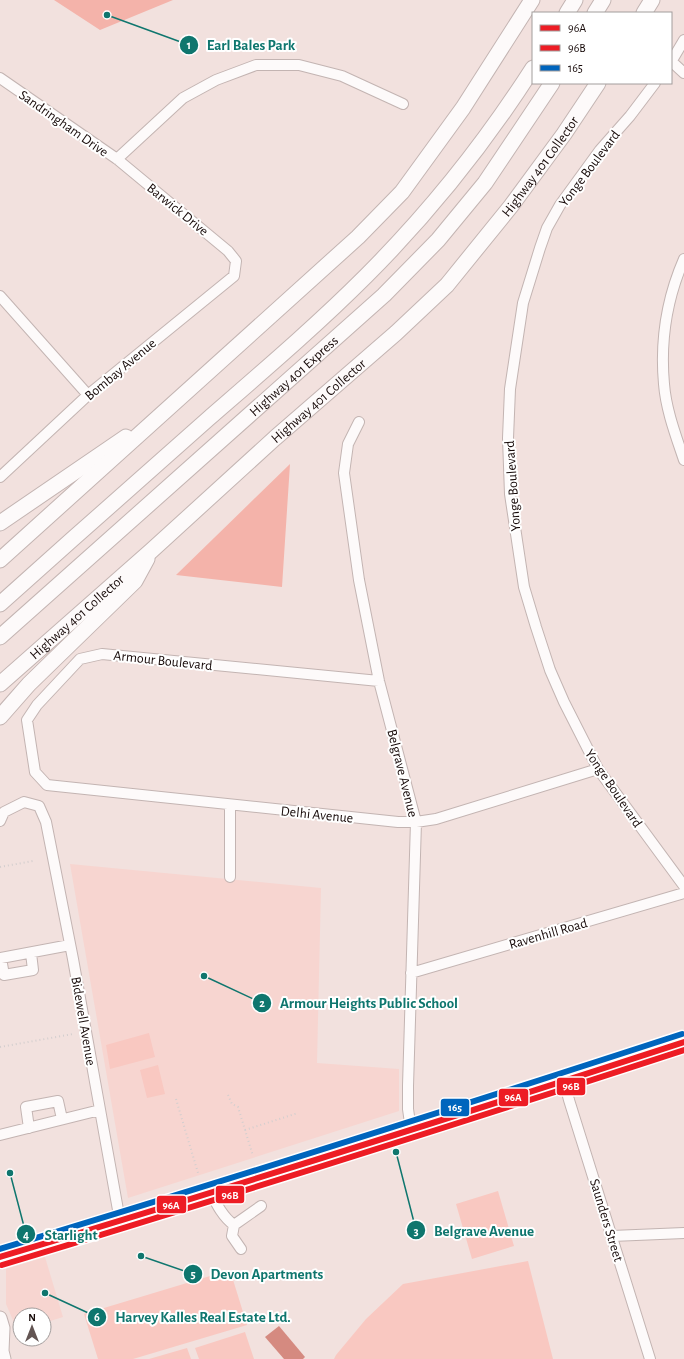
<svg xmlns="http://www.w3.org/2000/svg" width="684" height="1359" font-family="'Alegreya Sans',sans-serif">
	<rect width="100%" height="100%" fill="#f2e1de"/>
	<path fill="#f7d5d0" d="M 70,864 L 321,888 L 317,1063 L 399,1069 L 399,1111 L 128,1198 Z
		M 45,1257 L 63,1317 L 44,1323 L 44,1315 L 20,1315 L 20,1331 L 18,1332 L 6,1304 L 6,1269 Z"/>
	<path fill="#f9c8c1" d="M 149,1033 L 155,1057 L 110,1069 L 106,1045 Z
		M 158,1065 L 165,1094 L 147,1098 L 140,1070 Z
		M 498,1191 L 514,1246 L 472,1259 L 456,1204 Z
		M 528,1261 L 553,1359 L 334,1359 L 336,1355 L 366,1319 L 403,1284 Z
		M 230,1270 L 247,1325 L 133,1359 L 98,1359 L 84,1314 Z
		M 245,1332 L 254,1359 L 199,1359 L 195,1348 Z
		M 187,1348 L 191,1359 L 149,1359 Z"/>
	<path fill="#f4b3aa" d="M 54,0 L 173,0 L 100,30 Z
		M 290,464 L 282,587 L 176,575 Z"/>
	<path fill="#d58a80" d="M 279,1326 L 305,1357 L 303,1359 L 284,1359 L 265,1337 Z"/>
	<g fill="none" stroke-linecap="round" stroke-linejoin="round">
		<g stroke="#c3b4b2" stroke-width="12">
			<path id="minor" d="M 671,61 L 684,73
				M 671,62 L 684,40
				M 0,78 L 117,159 L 228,251 L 236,261 L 234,276 L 88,395 L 0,477
				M 655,83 L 630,116 L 600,150 L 560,205 L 547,228 L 540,248 L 523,303 L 510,389 L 508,438 L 510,494 L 524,587 L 536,627 L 550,670 L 564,702 L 598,769 L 684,886
				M 117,159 L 183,98 L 216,80 L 256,65 L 299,65 L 342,76 L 403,104
				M 684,259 C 667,298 660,340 664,384 C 666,410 676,436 684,460
				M 0,296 L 88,395
				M 359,422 L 348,444 L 344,473 L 359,580 L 379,681 L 416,822 L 408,1086 L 408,1109 L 411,1130
				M 379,681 L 102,654 L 80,659 L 37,705 L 27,720 L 35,772 L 47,785 L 398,822 L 416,822 L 436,819 L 598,769
				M 230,805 L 230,877
				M 0,821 L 4,812 L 24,802 L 39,806 L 46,822 L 73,959 L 120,1221
				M 31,953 L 33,970 L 4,975 L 1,958 L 70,945
				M 411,973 L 684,893
				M 564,1081 L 569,1100 L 650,1359
				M 29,1128 L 26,1107 L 58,1101 L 62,1119
				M 0,1135 L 100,1110
				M 211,1193 C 217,1205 223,1217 234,1225
				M 612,1236 L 684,1233
				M 241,1249 L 232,1236 L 234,1225 L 261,1206"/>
		</g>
		<g stroke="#c3b4b2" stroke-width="15">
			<path id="major" d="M 0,1257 L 211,1193 L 425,1126 L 684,1042
				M 0,1318 L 3,1328 L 2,1351 L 4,1359"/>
		</g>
		<g stroke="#c3b4b2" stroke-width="17">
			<g id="highway">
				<path d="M 567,13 L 575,0"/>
				<path d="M 595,13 L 603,0"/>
				<path d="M 644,13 L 652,0"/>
				<path d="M 0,523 L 126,437"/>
				<path d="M 0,560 L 358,237 L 402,192 L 463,108 L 532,0"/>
				<path d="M 0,604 C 69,542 139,480 208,419 C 262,372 316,326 366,276 C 429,213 485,143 533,68"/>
				<path id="s1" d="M 0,637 L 384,295 L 438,240 L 485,183 L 552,83"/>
				<path id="s2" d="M 0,684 L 151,551 L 275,438 L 396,333 L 447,285 L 511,206 L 564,134 L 598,83"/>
				<path d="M 0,717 L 29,684 L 135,581 L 147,559"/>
			</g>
		</g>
		<path stroke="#d3cece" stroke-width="2" stroke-dasharray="1 3" stroke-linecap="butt" d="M 0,867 L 33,861
			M 0,1047 L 73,1034
			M 228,1095 L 232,1104 L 238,1107 L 253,1156
			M 176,1099 L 198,1173
			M 245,1130 L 298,1113"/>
		<use href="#minor" stroke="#fdfafa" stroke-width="10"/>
		<use href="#major" stroke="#fdfafa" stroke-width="13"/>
		<use href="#highway" stroke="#fdfafa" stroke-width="15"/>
		<g stroke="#fff" stroke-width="9">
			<path id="bus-1" d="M 0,1257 C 229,1188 457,1116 684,1042"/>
		</g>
		<g stroke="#fff" stroke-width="9">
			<path id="bus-2" d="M 2,1265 C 230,1196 457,1124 684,1050"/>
		</g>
		<g stroke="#fff" stroke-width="9">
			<path id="bus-3" d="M 0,1249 C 228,1180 455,1108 682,1034"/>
		</g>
		<use href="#bus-1" stroke="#ed1c24" stroke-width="6"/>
		<use href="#bus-2" stroke="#ed1c24" stroke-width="6"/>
		<use href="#bus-3" stroke="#0065bd" stroke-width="6"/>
	</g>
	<g text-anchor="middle" stroke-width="4" stroke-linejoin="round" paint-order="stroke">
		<g font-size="14" fill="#160908" stroke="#fff">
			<text transform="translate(64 123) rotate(35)" y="5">Sandringham Drive</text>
			<text dy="5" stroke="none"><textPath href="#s2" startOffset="750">Highway 401 Collector</textPath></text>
			<text transform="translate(589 168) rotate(-53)" y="5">Yonge Boulevard</text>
			<text transform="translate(178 209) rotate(39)" y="5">Barwick Drive</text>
			<text transform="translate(120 369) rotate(-40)" y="5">Bombay Avenue</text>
			<text dy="5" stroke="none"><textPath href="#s1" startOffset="393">Highway 401 Express</textPath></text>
			<text dy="5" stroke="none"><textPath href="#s2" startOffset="426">Highway 401 Collector</textPath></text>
			<text transform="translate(512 486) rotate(-94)" y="5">Yonge Boulevard</text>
			<text dy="5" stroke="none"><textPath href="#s2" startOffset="102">Highway 401 Collector</textPath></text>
			<text transform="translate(163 660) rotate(6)" y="5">Armour Boulevard</text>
			<text transform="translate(403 773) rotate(76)" y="5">Belgrave Avenue</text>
			<text transform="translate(614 788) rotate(56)" y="5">Yonge Boulevard</text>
			<text transform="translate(317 814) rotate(6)" y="5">Delhi Avenue</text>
			<text transform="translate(548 933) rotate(-16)" y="5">Ravenhill Road</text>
			<text transform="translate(84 1021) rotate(80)" y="5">Bidewell Avenue</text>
			<text transform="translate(607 1220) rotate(73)" y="5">Saunders Street</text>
		</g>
	</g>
	<path fill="none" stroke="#0f766e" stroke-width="1.5" d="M107 15L189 45M204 976L262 1003M396 1152L416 1230M10 1173L26 1234M141 1256L193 1274M45 1293L97 1317"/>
	<g fill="#0f766e" stroke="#fff" stroke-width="1.5">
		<circle cx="107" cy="15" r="4"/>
		<circle cx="204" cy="976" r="4"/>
		<circle cx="396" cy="1152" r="4"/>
		<circle cx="10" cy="1173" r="4"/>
		<circle cx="141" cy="1256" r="4"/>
		<circle cx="45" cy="1293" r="4"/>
		<circle cx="189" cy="45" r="10"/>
		<circle cx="262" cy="1003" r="10"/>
		<circle cx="416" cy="1230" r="10"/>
		<circle cx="26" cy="1234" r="10"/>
		<circle cx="193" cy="1274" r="10"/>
		<circle cx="97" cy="1317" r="10"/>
	</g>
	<g font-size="12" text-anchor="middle" font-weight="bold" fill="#fff">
		<text x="189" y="49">1</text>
		<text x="262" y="1007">2</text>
		<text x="416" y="1235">3</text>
		<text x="26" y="1239">4</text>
		<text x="193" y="1278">5</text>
		<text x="97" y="1321">6</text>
	</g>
	<g font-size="15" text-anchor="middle" font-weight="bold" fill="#0f766e" stroke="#fff" stroke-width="4" stroke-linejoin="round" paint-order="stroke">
		<text x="251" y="50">Earl Bales Park</text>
		<text x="369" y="1008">Armour Heights Public School</text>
		<text x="484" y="1236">Belgrave Avenue</text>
		<text x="71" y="1240">Starlight</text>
		<text x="267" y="1279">Devon Apartments</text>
		<text x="203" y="1322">Harvey Kalles Real Estate Ltd.</text>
	</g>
	<g stroke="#fff" stroke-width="1.5">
		<rect x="556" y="1077" width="30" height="19" rx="4" fill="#ed1c24"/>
		<rect x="498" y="1088" width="31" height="19" rx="4" fill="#ed1c24"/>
		<rect x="440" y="1098" width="30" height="19" rx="4" fill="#0065bd"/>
		<rect x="215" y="1185" width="30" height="19" rx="4" fill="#ed1c24"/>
		<rect x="156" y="1195" width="31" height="19" rx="4" fill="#ed1c24"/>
	</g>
	<g font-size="11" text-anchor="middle" font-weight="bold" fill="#fff">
		<text x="571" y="1090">96B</text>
		<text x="513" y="1101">96A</text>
		<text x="455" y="1111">165</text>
		<text x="230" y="1199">96B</text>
		<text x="171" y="1209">96A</text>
	</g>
	<rect x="532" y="12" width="140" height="72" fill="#ffffff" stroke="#a29d9c"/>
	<rect x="540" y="25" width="20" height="6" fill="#ed1c24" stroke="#a29d9c"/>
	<text x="568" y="32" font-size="12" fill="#160908">96A</text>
	<rect x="540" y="45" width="20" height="6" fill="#ed1c24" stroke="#a29d9c"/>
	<text x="568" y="52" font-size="12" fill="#160908">96B</text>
	<rect x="540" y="65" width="20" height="6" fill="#0065bd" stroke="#a29d9c"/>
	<text x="568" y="72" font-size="12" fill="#160908">165</text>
	<g transform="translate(32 1327)"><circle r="19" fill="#ffffff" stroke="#a29d9c"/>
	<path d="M0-3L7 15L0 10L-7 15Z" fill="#635553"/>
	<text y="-6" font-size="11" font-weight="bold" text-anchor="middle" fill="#160908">N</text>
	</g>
</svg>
